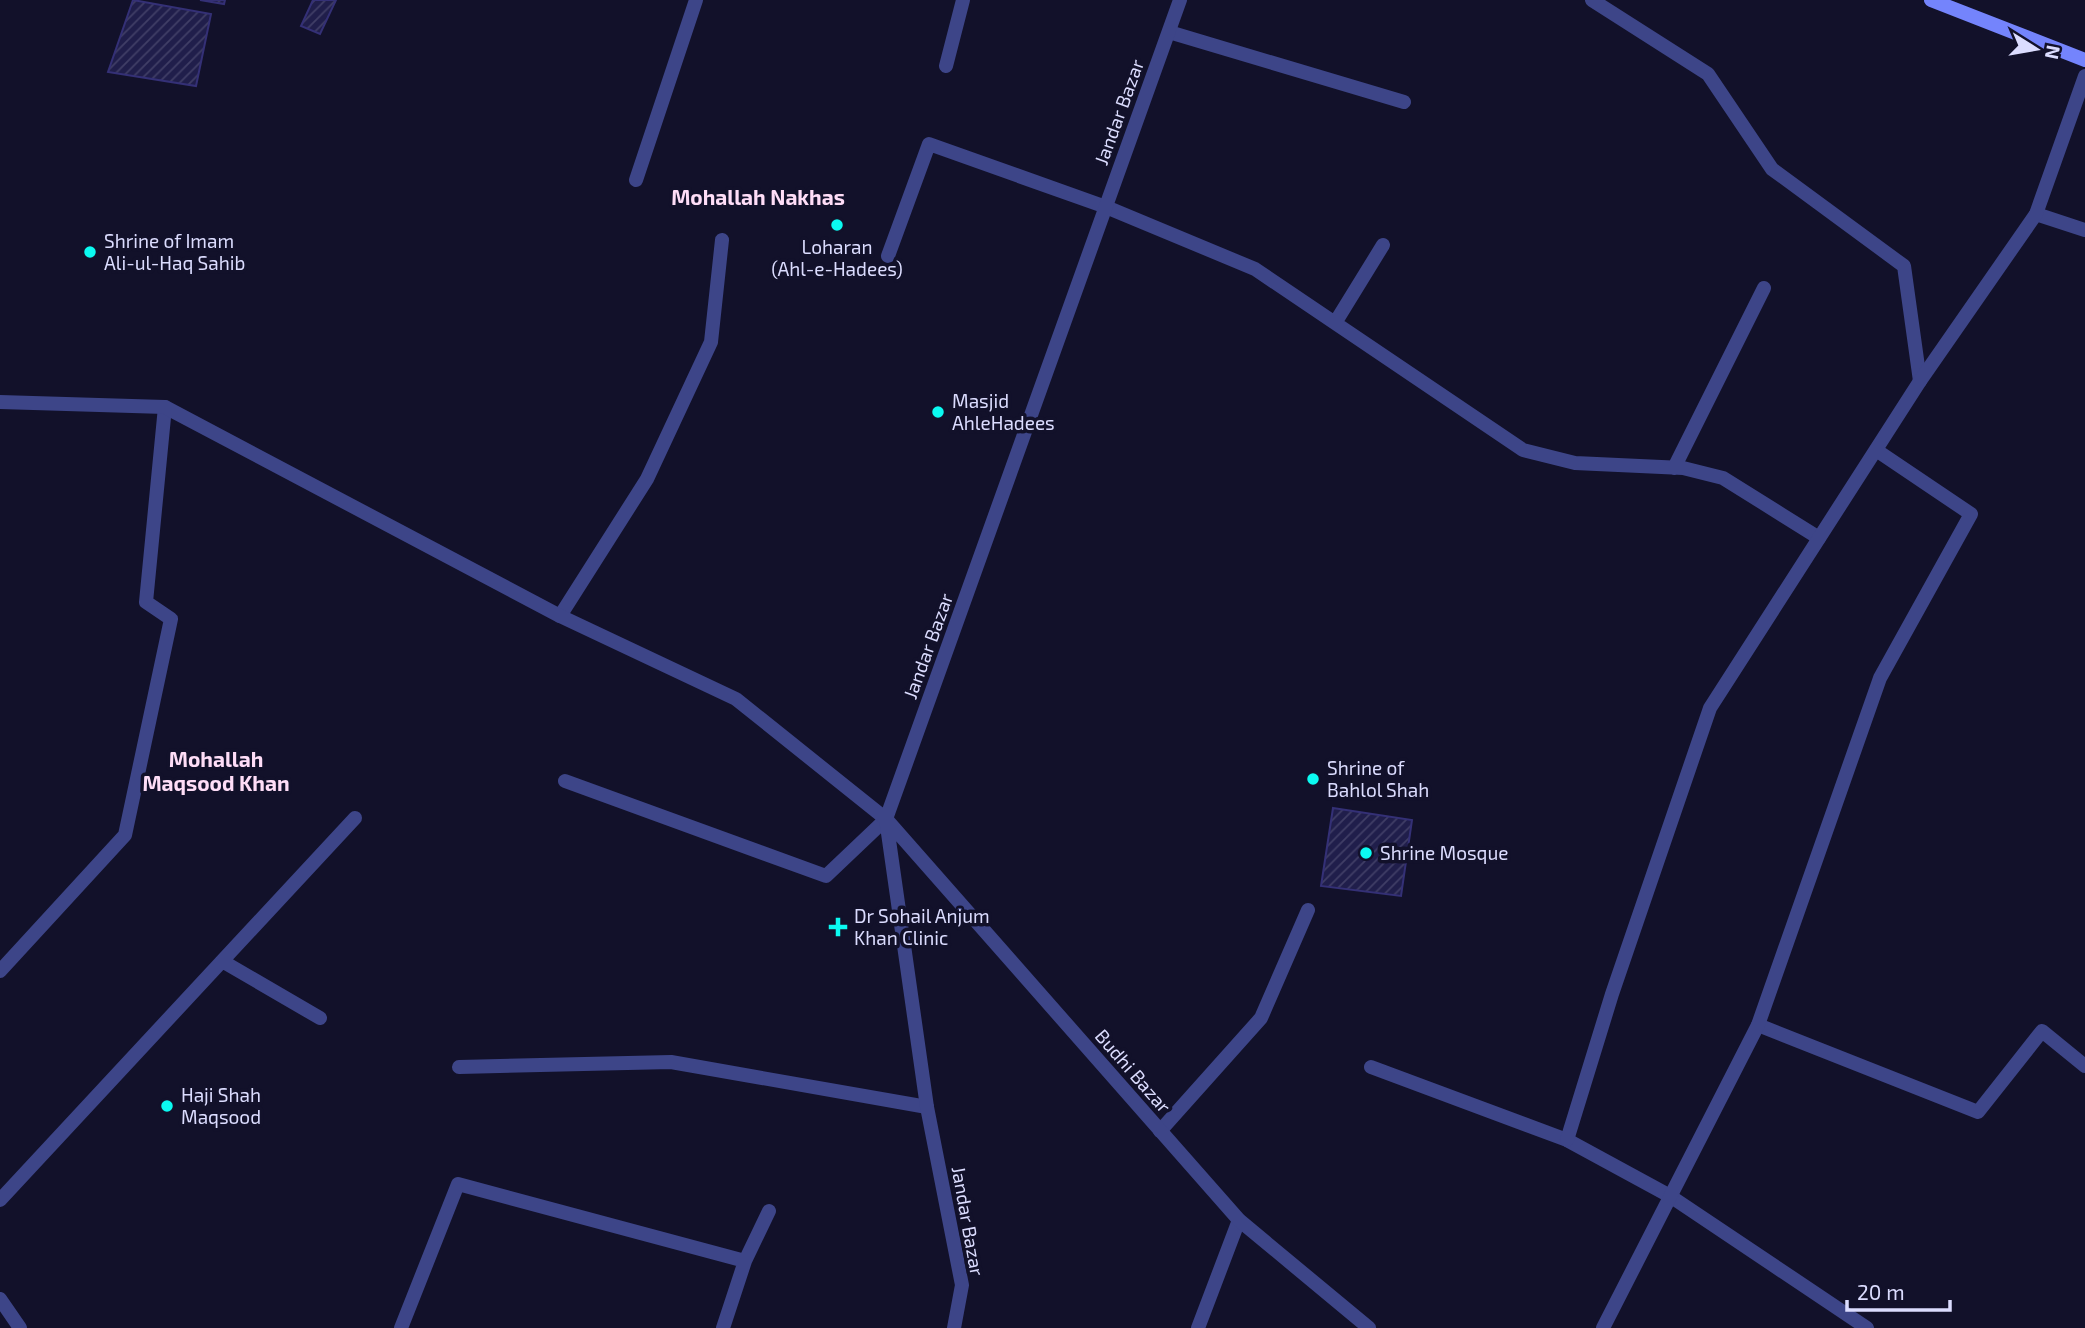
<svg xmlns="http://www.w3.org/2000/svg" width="2085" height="1328" font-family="'Exo 2',sans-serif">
	<defs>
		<pattern id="building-hatch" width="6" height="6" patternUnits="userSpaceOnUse" patternTransform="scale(1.75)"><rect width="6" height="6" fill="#201e4b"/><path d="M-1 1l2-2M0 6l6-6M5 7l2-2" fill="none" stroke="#403e66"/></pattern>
	</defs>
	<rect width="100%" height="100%" fill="#12112a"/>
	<path fill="url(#building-hatch)" stroke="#343076" stroke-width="2" d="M 133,0 L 211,14 L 196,86 L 108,72 Z
		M 200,0 L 225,0 L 224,4 Z
		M 313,0 L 336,0 L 320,34 L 301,26 Z
		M 1333,808 L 1412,820 L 1401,896 L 1321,886 Z"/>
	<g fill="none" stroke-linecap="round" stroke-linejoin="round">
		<path stroke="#3d4588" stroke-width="14" d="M 1592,0 L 1708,74 L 1772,169 L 1904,266 L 1920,381
			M 1169,32 L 1404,102
			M 946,66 L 963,0
			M 636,180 L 696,0
			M 2036,214 L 2085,230
			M 888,256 L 929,144 L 1106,207 L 1255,269 L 1523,450 L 1575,463 L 1683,468 L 1723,478 L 1819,538
			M 1335,323 L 1383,245
			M 1674,468 L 1764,288
			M 560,616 L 647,479 L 711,342 L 722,240
			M 565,781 L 826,876 L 886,819
			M 222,961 L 320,1018
			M 0,971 L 125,835 L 171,619 L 146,602 L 165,407
			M 1758,1025 L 1978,1112 L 2042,1031 L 2085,1066
			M 459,1067 L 671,1062 L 927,1107
			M 1371,1067 L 1567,1140 L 1670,1196 L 1867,1328
			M 1160,1131 L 1261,1018 L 1308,910
			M 0,1200 L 355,818
			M 401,1328 L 458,1184 L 745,1261
			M 723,1328 L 745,1261 L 769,1211
			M 1198,1328 L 1239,1220"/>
		<path stroke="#3d4588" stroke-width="14" d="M 1567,1140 L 1612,994 L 1710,708 L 1920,381 L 2036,214 L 2085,76
			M 0,1299 L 20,1328
			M 1603,1328 L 1758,1025 L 1880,678 L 1971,514 L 1876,450"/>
		<path stroke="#3d4588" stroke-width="14" d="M 0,402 L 165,407 L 560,616 L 736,699 L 886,819 L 1239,1220 L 1369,1328
			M 954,1328 L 962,1285 L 927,1107 L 886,819 L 1180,0"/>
		<path stroke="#7484fc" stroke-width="14" d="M 1931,0 L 2085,60"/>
	</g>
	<g fill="#0bfaf1" stroke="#12112a" stroke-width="2.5">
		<circle cx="837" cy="225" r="7"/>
		<circle cx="90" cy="252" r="7"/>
		<circle cx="938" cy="412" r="7"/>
		<circle cx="1313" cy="779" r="7"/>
		<circle cx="1366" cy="853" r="7"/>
		<path d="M834.5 916.5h7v7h7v7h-7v7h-7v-7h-7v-7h7z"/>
		<circle cx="167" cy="1106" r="7"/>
	</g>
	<g text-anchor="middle" stroke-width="7" stroke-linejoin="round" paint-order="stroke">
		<g font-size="19" fill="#dbdcfe" stroke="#12112a">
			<text transform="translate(1119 112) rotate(-70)" y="7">Jandar Bazar</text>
			<text transform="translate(928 646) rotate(-70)" y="7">Jandar Bazar</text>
			<text transform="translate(1133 1071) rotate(49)" y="7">Budhi Bazar</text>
			<text transform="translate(968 1221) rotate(80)" y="7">Jandar Bazar</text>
		</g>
		<g font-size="19" fill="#dbdcfe" stroke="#12112a" text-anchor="start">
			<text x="104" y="248">Shrine of Imam<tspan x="104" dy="22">Ali-ul-Haq Sahib</tspan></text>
			<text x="837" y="254" text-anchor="middle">Loharan<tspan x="837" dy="22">(Ahl-e-Hadees)</tspan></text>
			<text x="952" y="408">Masjid<tspan x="952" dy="22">AhleHadees</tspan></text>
			<text x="1327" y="775">Shrine of<tspan x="1327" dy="22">Bahlol Shah</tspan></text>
			<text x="1380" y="860">Shrine Mosque</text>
			<text x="854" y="923">Dr Sohail Anjum<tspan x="854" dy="22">Khan Clinic</tspan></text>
			<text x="181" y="1102">Haji Shah<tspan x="181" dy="22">Maqsood</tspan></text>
		</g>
		<g font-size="21" font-weight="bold" fill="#feddf7" stroke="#12112a">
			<text x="758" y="205">Mohallah Nakhas</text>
			<text x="216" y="767">Mohallah<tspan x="216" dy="24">Maqsood Khan</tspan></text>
		</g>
	</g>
	<g transform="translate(2036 49) rotate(101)" stroke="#12112a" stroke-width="5" paint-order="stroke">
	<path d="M0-5L12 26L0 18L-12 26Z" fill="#dbdcfe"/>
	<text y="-10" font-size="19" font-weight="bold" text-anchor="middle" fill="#dbdcfe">N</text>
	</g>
	<path d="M1847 1300v10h103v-10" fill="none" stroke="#dbdcfe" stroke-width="3.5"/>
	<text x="1857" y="1300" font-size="21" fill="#dbdcfe" stroke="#12112a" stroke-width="5" paint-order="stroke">20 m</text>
</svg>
